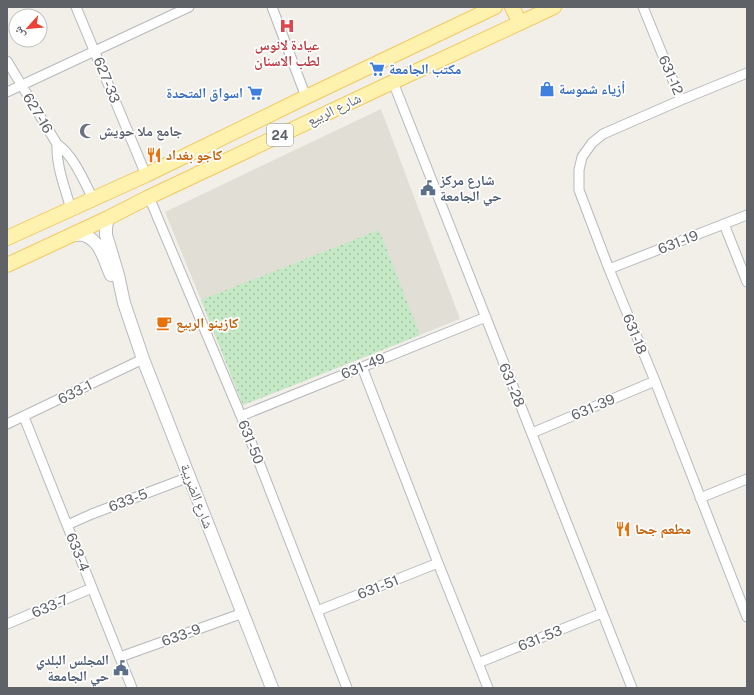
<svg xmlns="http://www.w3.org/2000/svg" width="754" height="695" font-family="'Public Sans','Noto Naskh Arabic',sans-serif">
	<defs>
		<pattern id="grass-dots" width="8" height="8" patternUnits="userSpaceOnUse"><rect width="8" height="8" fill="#c5e8c5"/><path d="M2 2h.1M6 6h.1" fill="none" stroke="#a3c0a4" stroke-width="1.8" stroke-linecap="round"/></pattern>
	</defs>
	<rect width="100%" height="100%" fill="#f1efe8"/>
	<path fill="#e1ded6" d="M 381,109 L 460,319 L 243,405 L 201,300 L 165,212 Z"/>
	<path fill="url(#grass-dots)" d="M 379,230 L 420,335 L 243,405 L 201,300 Z"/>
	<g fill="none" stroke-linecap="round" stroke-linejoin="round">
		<g stroke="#b5b8bc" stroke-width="11">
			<path id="street" d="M 76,7 L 146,175
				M 272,7 L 306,97
				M 643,7 L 681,100 L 747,73
				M 7,61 L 57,144 C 74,156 84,181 93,199
				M 393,82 L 632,688
				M 7,92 L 189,7
				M 681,100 L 603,134 L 592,143 L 582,157 L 579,170 L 579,190 L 609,269 L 655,381 L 747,617
				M 57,144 C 56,166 65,188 71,209
				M 149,197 L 241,416 L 347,688
				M 724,224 L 747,282
				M 609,269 L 747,215
				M 362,367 L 438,563 L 488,688
				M 241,416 L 486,317
				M 24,417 L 132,688
				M 7,424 L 143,359
				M 532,433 L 655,381
				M 700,498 L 747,479
				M 67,525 L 92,514 L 189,477
				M 317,611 L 438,563
				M 7,624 L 92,588
				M 120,657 L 243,613
				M 478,663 L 602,613"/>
		</g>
		<g stroke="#b6babf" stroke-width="14">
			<path id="secondary" d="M 108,218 L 106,227 L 106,235 L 118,275 L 124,303 L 143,359 L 272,688
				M 74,235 C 78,235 83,234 86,236 C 101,242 105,262 111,275"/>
		</g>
		<g stroke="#f2c960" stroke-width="16">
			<path id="primary" d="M 512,7 L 520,23
				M 7,238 L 146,175 L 306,97 L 495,7
				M 7,265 L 108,218 L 149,197 L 393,82 L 554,7"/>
		</g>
		<use href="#street" stroke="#fff" stroke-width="9"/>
		<use href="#secondary" stroke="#fff" stroke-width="12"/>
		<use href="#primary" stroke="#fff2af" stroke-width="14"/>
	</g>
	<defs>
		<g id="hospital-bare" transform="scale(1.2)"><path d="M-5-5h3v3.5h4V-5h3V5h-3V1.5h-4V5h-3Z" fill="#e0444e" stroke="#fff" stroke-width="2.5" paint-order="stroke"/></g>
		<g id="supermarket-bare" transform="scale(1.2)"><path d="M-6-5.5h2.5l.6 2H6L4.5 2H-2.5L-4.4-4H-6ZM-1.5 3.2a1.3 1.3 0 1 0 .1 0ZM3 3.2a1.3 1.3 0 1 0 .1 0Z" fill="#3f7fe0" stroke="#fff" stroke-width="2.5" paint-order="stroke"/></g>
		<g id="shop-bare" transform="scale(1.2)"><path d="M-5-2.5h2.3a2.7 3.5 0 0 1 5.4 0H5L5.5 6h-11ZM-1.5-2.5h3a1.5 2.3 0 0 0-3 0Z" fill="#3f7fe0" stroke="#fff" stroke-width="2.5" paint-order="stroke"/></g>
		<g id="mosque-bare" transform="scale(1.2)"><path d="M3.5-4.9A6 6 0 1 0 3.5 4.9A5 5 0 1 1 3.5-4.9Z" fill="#6b7280" stroke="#fff" stroke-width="2.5" paint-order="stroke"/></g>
		<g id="restaurant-bare" transform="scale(1.2)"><path d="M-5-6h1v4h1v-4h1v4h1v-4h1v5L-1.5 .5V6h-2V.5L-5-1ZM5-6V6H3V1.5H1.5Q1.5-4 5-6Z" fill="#e8710a" stroke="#fff" stroke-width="2.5" paint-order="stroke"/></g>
		<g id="civic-bare" transform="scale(1.2)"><path d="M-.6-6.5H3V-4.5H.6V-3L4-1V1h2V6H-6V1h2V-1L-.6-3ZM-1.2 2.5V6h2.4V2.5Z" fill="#5c6f8a" stroke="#fff" stroke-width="2.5" paint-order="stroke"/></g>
		<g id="cafe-bare" transform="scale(1.2)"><path d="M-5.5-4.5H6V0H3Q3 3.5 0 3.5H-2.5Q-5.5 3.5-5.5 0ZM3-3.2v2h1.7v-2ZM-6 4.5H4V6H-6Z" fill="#e8710a" stroke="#fff" stroke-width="2.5" paint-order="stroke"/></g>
	</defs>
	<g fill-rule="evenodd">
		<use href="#hospital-bare" x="287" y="26"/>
		<use href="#supermarket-bare" x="377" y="69"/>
		<use href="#shop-bare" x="547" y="89"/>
		<use href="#supermarket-bare" x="255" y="93"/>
		<use href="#mosque-bare" x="87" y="131"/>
		<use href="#restaurant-bare" x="154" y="155"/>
		<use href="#civic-bare" x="428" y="188"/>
		<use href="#cafe-bare" x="164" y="323"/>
		<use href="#restaurant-bare" x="623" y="529"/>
		<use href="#civic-bare" x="121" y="668"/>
	</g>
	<g text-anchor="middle" stroke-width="3.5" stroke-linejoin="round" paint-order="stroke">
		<rect fill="#fff" stroke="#8f9295" stroke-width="1" x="267" y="124" width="26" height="22" rx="3"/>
		<g font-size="13" font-weight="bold" fill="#5f6368">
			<text x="280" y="140">24</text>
		</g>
		<g font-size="14" font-weight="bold" fill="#be3a42" stroke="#fff">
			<text x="287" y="50">عيادة لانوس<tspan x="287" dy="16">لطب الاسنان</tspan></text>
		</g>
		<g font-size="14" font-weight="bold" fill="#366cbe" stroke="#fff" text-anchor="start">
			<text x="389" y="74">مكتب الجامعة</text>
			<text x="559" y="94">أزياء شموسة</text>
			<text x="243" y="98" text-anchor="end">اسواق المتحدة</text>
		</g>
		<g font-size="14" fill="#5f6368" stroke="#fff">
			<text transform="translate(671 75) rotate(67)" y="5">631-12</text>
			<text transform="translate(107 80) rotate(68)" y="5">627-33</text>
			<text transform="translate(334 109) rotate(-25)" y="5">شارع الربيع</text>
			<text transform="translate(38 113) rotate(59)" y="5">627-16</text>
			<text transform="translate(678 242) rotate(-21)" y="5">631-19</text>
			<text transform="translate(635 334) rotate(68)" y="5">631-18</text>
			<text transform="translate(363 366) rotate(-22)" y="5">631-49</text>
			<text transform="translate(512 385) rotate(68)" y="5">631-28</text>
			<text transform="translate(75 392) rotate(-26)" y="5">633-1</text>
			<text transform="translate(593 407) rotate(-23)" y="5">631-39</text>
			<text transform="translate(251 442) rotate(68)" y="5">631-50</text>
			<text transform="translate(197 496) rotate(69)" y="5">شارع الضريبة</text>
			<text transform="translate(128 500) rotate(-21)" y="5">633-5</text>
			<text transform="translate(78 552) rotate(68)" y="5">633-4</text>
			<text transform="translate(378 587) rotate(-21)" y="5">631-51</text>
			<text transform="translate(50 606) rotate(-23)" y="5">633-7</text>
			<text transform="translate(181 635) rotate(-20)" y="5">633-9</text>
			<text transform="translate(540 638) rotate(-22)" y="5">631-53</text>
		</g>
		<g font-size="14" font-weight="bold" fill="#5b616d" stroke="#fff" text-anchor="start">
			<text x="99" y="136">جامع ملا حويش</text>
		</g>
		<g font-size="14" font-weight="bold" fill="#c56008" stroke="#fff" text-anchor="start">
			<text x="166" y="160">كاجو بغداد</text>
			<text x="176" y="328">كازينو الربيع</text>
			<text x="635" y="534">مطعم جحا</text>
		</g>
		<g font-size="14" font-weight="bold" fill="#4e5e75" stroke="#fff" text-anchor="start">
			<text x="440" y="185">شارع مركز<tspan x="440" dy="16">حي الجامعة</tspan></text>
			<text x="109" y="665" text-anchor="end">المجلس البلدي<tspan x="109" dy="16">حي الجامعة</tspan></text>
		</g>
	</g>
	<rect width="754" height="695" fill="none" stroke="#5f6368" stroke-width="16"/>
	<g transform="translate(28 28) rotate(243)"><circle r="19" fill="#ffffff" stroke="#bfc1c3"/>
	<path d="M0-3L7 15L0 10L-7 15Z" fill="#ea4335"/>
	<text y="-6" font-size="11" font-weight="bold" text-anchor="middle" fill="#5f6368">ش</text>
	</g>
</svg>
